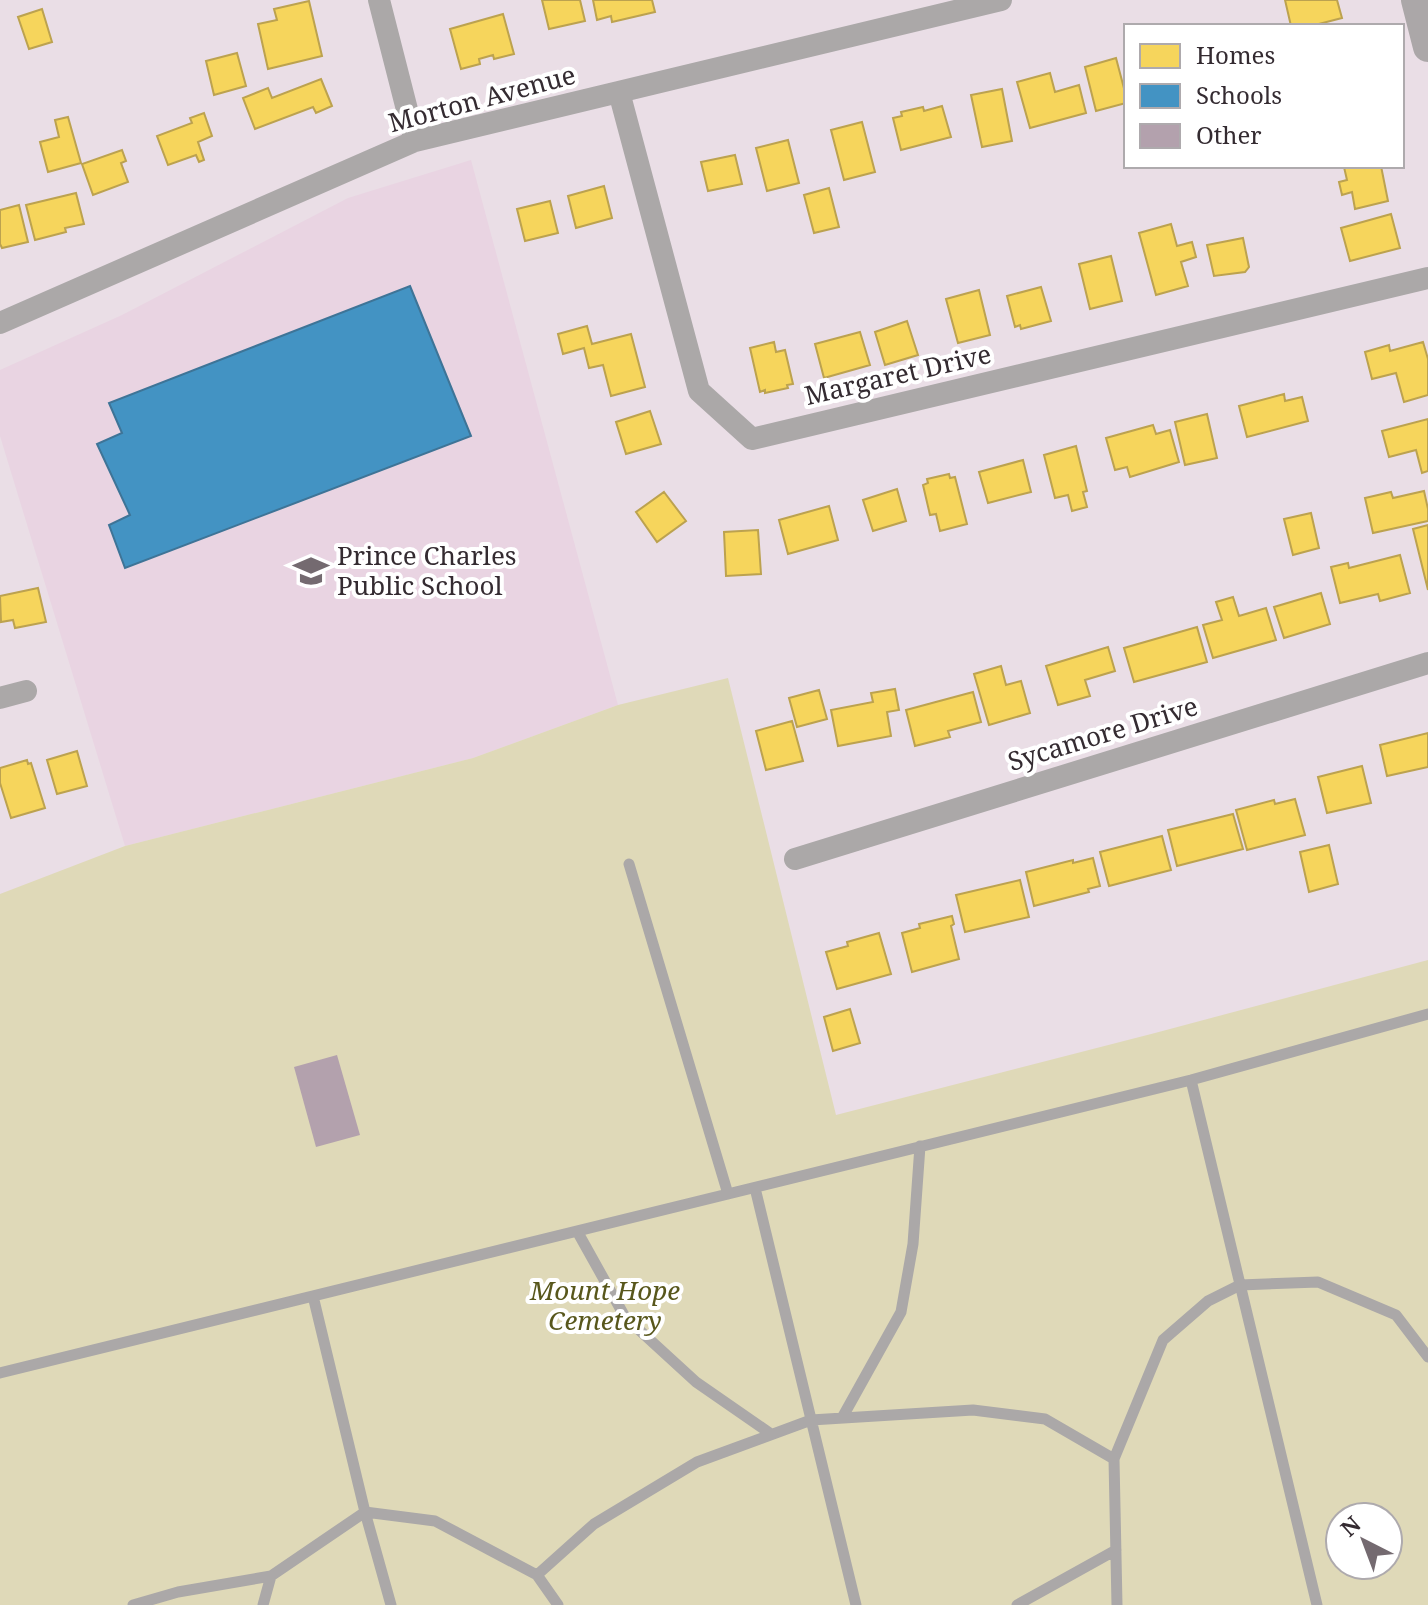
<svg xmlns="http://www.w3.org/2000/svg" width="1428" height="1605" font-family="'Noto Serif',serif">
	<rect width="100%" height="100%" fill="#eadee6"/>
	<path fill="#e9d4e2" d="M 471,160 L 618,705 L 473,758 L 125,846 L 0,436 L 0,370 L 122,315 L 348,198 Z"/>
	<path fill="#dfd9b8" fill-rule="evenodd" d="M 728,678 L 836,1115 L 1155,1033 L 1428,960 L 1428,1605 L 0,1605 L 0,894 L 125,846 L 473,758 L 618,705 ZM 1340,1517 L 1388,1517 L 1388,1565 L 1340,1565 Z"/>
	<path fill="#f6d55c" stroke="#bca24f" stroke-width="2" d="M 542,0 L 580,0 L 585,21 L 549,29 Z
		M 593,0 L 652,0 L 655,12 L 612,22 L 611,16 L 597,20 Z
		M 1285,0 L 1337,0 L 1342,18 L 1311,26 L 1291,26 Z
		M 309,1 L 322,56 L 268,69 L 258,24 L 277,20 L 274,9 Z
		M 42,9 L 52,42 L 29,49 L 18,17 Z
		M 503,14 L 514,54 L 494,59 L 493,55 L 479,59 L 480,64 L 461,69 L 450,29 Z
		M 237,53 L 246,86 L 214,95 L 206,61 Z
		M 1116,58 L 1126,96 L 1126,103 L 1096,111 L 1085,67 Z
		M 1050,73 L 1055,92 L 1079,85 L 1086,113 L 1030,128 L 1017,82 Z
		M 321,79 L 332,106 L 316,113 L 313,107 L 255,129 L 243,98 L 268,88 L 272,98 Z
		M 1002,89 L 1012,141 L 982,147 L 971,95 Z
		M 942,106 L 951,137 L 901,150 L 893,118 L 902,116 L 901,112 L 923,107 L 924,111 Z
		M 204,113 L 212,136 L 198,142 L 204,160 L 199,162 L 196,155 L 168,165 L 157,136 L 192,123 L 190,118 Z
		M 68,117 L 81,163 L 48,172 L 40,142 L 59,137 L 55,120 Z
		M 862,122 L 875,172 L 844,180 L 831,130 Z
		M 788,140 L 799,183 L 767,191 L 756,148 Z
		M 122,150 L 126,161 L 121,163 L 128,182 L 93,195 L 82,164 Z
		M 735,155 L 742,184 L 708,191 L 701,162 Z
		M 1349,166 L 1381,166 L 1388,201 L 1355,209 L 1352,192 L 1342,195 L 1339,182 L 1347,180 L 1344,167 Z
		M 604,186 L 612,218 L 576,228 L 568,196 Z
		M 829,188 L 839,227 L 814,233 L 804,195 Z
		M 76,193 L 84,224 L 65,228 L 66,232 L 35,240 L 26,205 Z
		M 550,201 L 558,233 L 525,241 L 517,209 Z
		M 19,205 L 28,242 L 2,248 L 0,244 L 0,210 Z
		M 1391,214 L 1400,248 L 1350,261 L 1341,228 Z
		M 1171,224 L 1177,246 L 1192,242 L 1196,257 L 1181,262 L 1188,286 L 1156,295 L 1139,233 Z
		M 1243,238 L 1249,267 L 1245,272 L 1214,276 L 1207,245 Z
		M 1111,256 L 1122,301 L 1090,309 L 1079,264 Z
		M 1041,287 L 1051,321 L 1021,329 L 1020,325 L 1015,327 L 1007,296 Z
		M 979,290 L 990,335 L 958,343 L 946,299 Z
		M 907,321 L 918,355 L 885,365 L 875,332 Z
		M 587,326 L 592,344 L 631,334 L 645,387 L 611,396 L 603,365 L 589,368 L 584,348 L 563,354 L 558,334 Z
		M 860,332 L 870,365 L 824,378 L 815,344 Z
		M 774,342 L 776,352 L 785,350 L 793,384 L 787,385 L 788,388 L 765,393 L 765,390 L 760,392 L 750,348 Z
		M 1423,342 L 1428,359 L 1428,395 L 1404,402 L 1396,373 L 1372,379 L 1365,352 L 1389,345 L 1390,351 Z
		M 1284,394 L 1285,401 L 1302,397 L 1308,421 L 1247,437 L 1239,406 Z
		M 650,411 L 661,444 L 626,454 L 616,422 Z
		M 1207,414 L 1217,458 L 1185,465 L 1175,422 Z
		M 1428,419 L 1428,471 L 1422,473 L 1416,450 L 1389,457 L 1382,431 Z
		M 1153,425 L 1156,434 L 1170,430 L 1179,462 L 1130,477 L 1127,467 L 1115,470 L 1106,438 Z
		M 1076,446 L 1087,491 L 1083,492 L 1087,507 L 1072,511 L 1068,495 L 1055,498 L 1044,455 Z
		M 1023,460 L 1031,492 L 988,503 L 979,472 Z
		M 949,474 L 950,478 L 955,477 L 967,524 L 940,531 L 936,514 L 930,515 L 923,485 L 928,483 L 927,479 Z
		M 897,489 L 906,521 L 873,531 L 863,500 Z
		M 1424,491 L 1428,509 L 1428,521 L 1373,533 L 1365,498 L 1391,492 L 1393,498 Z
		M 664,492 L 686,521 L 657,542 L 636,512 Z
		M 829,506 L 838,540 L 788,554 L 779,520 Z
		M 1311,513 L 1319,548 L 1293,555 L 1284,519 Z
		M 1428,525 L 1428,590 L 1413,529 Z
		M 758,530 L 761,574 L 726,576 L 724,532 Z
		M 1400,555 L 1410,593 L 1380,601 L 1378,594 L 1340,603 L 1331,567 L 1348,563 L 1349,568 Z
		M 38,588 L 46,622 L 15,628 L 13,620 L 1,622 L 0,596 Z
		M 1321,593 L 1330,624 L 1284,638 L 1274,607 Z
		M 1233,597 L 1239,616 L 1266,608 L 1276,640 L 1213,658 L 1203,625 L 1222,620 L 1216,602 Z
		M 1197,627 L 1207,662 L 1134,682 L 1124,648 Z
		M 1108,647 L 1115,671 L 1085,680 L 1090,696 L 1058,705 L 1046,666 Z
		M 1001,666 L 1006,685 L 1021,681 L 1030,713 L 989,725 L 974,674 Z
		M 895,689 L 899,710 L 887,712 L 891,736 L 838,746 L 831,710 L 873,702 L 871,693 Z
		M 819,690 L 827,719 L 797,727 L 789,698 Z
		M 973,692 L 981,722 L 948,731 L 950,737 L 915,746 L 906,710 Z
		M 792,721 L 803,761 L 766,770 L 756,731 Z
		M 1428,733 L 1428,767 L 1387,776 L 1380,745 Z
		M 77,751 L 87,786 L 57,794 L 47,760 Z
		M 27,760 L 28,764 L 31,763 L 45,808 L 11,818 L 0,783 L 0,768 Z
		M 1362,766 L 1371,803 L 1327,813 L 1318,777 Z
		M 1295,799 L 1305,835 L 1247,850 L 1236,810 L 1274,800 L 1275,804 Z
		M 1233,814 L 1243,849 L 1177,866 L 1168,830 Z
		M 1162,836 L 1171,870 L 1109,886 L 1100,852 Z
		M 1329,845 L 1338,884 L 1309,892 L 1300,852 Z
		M 1093,858 L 1100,886 L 1088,889 L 1089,892 L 1034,906 L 1026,872 L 1073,860 L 1073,863 Z
		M 1020,880 L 1029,917 L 965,932 L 956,895 Z
		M 952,916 L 954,924 L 951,926 L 959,959 L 912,972 L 902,933 L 920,928 L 919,924 Z
		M 879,933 L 891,974 L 837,989 L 826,952 L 848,946 L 847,942 Z
		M 850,1009 L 860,1043 L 833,1051 L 824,1017 Z"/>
	<path fill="#4393c3" stroke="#3e7497" stroke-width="2" d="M 410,286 L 471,436 L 125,568 L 109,525 L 130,515 L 97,444 L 122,433 L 109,403 Z"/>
	<path fill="#b3a1ad" d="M 337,1055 L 360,1135 L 316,1147 L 294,1067 Z"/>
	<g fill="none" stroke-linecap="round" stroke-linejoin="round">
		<path stroke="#aba8a8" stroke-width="11" d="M 629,864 L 728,1194
			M 1191,1080 L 1317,1605
			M 755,1188 L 856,1605
			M 577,1231 L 625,1317 L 696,1382 L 771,1434
			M 313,1296 L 365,1512 L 391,1605
			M 0,1373 L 1191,1080 L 1428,1014
			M 842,1418 L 901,1312 L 913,1244 L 920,1146
			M 537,1575 L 594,1524 L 697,1462 L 811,1420 L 973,1410 L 1045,1419 L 1114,1459
			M 133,1605 L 178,1592 L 271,1576
			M 263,1605 L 271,1576 L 365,1512 L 435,1521 L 537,1575 L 558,1605
			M 1017,1605 L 1116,1550
			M 1117,1605 L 1114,1459 L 1163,1340 L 1208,1301 L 1240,1285 L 1318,1282 L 1396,1315 L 1428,1357"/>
		<path stroke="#aba8a8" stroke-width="22" d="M 379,0 L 415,141
			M 619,92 L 699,391 L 752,439 L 1428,278
			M 0,323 L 415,141 L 1001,0
			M 0,698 L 26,691
			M 795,859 L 1428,663"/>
		<path stroke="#aba7a8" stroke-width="30" d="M 1416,0 L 1428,47"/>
	</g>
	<defs>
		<g id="school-bare" transform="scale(2.76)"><path d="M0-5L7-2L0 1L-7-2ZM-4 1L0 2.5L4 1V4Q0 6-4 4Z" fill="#746a70" stroke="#fff" stroke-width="2.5" paint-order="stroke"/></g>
	</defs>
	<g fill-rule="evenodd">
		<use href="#school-bare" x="311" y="571"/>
	</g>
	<g text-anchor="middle" stroke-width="8" stroke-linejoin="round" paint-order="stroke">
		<g font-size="26" fill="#342b31" stroke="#fff">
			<text transform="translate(482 99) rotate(-15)" y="9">Morton Avenue</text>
			<text transform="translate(898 375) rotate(-13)" y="9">Margaret Drive</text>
			<text transform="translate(1103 734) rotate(-17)" y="9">Sycamore Drive</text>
		</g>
		<g font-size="26" fill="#342b31" stroke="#fff" text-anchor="start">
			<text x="337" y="565">Prince Charles<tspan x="337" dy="30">Public School</tspan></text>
		</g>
		<g font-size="26" font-style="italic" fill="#58571c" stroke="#fff">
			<text x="605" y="1300">Mount Hope<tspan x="605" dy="30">Cemetery</tspan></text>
		</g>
	</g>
	<rect x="1124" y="24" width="280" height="144" fill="#ffffff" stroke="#aeaaad" stroke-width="2"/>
	<rect x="1140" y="44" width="40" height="24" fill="#f6d55c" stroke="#aeaaad" stroke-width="2"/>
	<text x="1196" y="64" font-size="24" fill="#342b31">Homes</text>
	<rect x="1140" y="84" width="40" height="24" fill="#4393c3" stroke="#aeaaad" stroke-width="2"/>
	<text x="1196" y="104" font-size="24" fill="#342b31">Schools</text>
	<rect x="1140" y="124" width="40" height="24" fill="#b3a1ad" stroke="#aeaaad" stroke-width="2"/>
	<text x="1196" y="144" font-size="24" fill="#342b31">Other</text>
	<g transform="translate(1364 1541) rotate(318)"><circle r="38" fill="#ffffff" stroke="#aeaaad" stroke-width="2"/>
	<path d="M0-6L14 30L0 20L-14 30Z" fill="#746a70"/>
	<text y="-12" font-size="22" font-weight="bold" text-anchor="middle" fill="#342b31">N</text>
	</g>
</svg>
